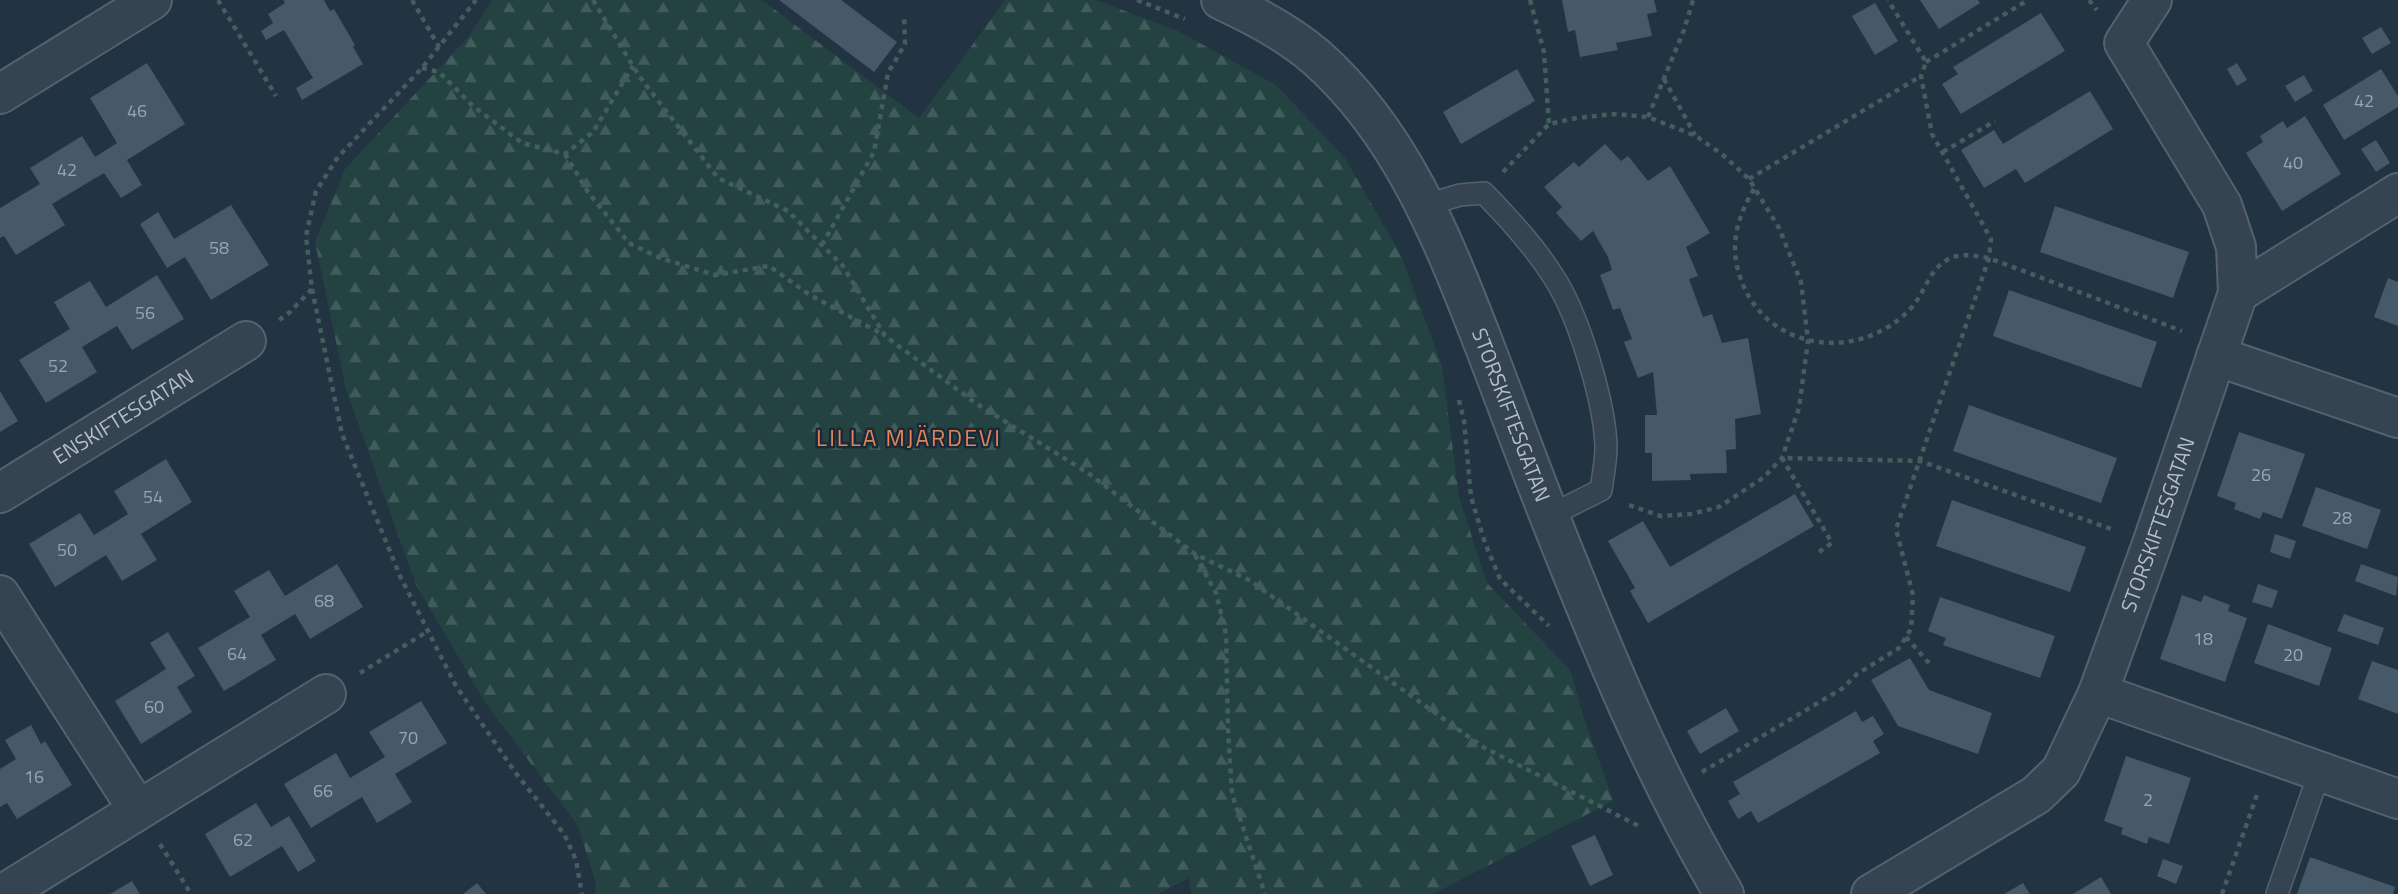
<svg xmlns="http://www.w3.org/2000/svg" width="2398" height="894" viewBox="0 0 2398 894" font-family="'Titillium Web',sans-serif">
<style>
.forest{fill:url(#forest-firs)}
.building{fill:#455968}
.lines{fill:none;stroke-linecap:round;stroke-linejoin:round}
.lane-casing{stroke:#54626f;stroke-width:24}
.street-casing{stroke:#54626f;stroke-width:42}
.path{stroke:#425e5e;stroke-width:4.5;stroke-dasharray:5 5;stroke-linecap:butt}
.lane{stroke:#364451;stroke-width:21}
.street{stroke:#364451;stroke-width:38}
.labels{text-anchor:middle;stroke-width:5;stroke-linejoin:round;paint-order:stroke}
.number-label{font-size:18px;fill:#98a6b3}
.street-label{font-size:21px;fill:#b3bfcc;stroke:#1b2936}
.neighbourhood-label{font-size:23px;letter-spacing:2px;fill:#e18459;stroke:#1b2936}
</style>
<defs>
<pattern id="forest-firs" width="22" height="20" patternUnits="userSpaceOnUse" patternTransform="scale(1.75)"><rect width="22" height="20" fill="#244242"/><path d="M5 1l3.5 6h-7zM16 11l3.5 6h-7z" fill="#415c5c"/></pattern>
</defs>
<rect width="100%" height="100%" fill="#223341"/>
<!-- forest -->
<path class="forest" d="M 492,0 L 762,0 L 919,118 L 1005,0 L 1096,0 L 1178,31 L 1276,85 L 1345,158 L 1401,255 L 1442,366 L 1459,497 L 1487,583 L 1571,671 L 1582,712 L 1613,801 L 1433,894 L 1191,894 L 1189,878 L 1158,894 L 595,894 L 596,884 L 578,826 L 486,704 L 416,585 L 346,389 L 315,242 L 345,169 L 470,35 Z"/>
<!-- building -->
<path class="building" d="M 283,0 L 324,0 L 330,11 L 334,9 L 355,45 L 353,47 L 363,64 L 302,100 L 296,88 L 313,78 L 302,60 L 284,30 L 266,40 L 261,31 L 273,23 L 268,14 L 285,3 Z
M 779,0 L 841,0 L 897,42 L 874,72 Z
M 1562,0 L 1654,0 L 1657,12 L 1647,14 L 1652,36 L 1616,43 L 1618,50 L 1580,57 L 1575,30 L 1568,32 Z
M 1920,0 L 1978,0 L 1980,3 L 1939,29 Z
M 1875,3 L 1898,41 L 1875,55 L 1852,16 Z
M 2041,13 L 2065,51 L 1961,114 L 1942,84 L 1958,74 L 1953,67 Z
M 2381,27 L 2391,43 L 2372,54 L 2362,38 Z
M 147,63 L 185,124 L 127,160 L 142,185 L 121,198 L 104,173 L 52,204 L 65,225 L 16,255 L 4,236 L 0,238 L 0,208 L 40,184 L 30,168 L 82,136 L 95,157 L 117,143 L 90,98 Z
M 2237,63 L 2247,80 L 2237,86 L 2227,69 Z
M 1517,69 L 1535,101 L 1461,144 L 1443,112 Z
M 2381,69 L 2398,96 L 2398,107 L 2344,140 L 2323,105 Z
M 2304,75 L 2313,91 L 2295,102 L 2285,86 Z
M 2090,91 L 2113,129 L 2025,183 L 2016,169 L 1984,188 L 1961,150 L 1994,130 L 2003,144 Z
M 2305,116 L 2341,174 L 2282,211 L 2246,153 L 2263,142 L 2260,136 L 2283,121 L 2287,128 Z
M 2376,140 L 2390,163 L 2376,172 L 2361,149 Z
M 1605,144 L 1621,161 L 1628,156 L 1648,181 L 1670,166 L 1710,233 L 1686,247 L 1698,276 L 1689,279 L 1703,317 L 1712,314 L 1722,343 L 1748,338 L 1761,414 L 1735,419 L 1736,449 L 1726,450 L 1727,473 L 1690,474 L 1691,480 L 1652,481 L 1652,453 L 1645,453 L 1645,415 L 1657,415 L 1653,372 L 1638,378 L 1624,342 L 1632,339 L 1620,308 L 1613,310 L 1600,275 L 1612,270 L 1608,257 L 1593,231 L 1581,241 L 1556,213 L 1562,207 L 1544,187 L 1574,162 L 1579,167 Z
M 231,205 L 269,265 L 211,300 L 185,257 L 167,268 L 140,224 L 158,212 L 174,239 Z
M 2055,206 L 2189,252 L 2173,298 L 2040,252 Z
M 157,275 L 184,319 L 132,350 L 117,326 L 82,347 L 97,372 L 46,403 L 19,360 L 70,329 L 54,302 L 90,281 L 106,307 Z
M 2388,278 L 2398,282 L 2398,326 L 2374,317 Z
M 2009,290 L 2157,342 L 2141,388 L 1993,336 Z
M 0,391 L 18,421 L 0,432 Z
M 1969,405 L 2117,458 L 2101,503 L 1953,451 Z
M 2239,432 L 2305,454 L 2282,519 L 2263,512 L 2260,519 L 2234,509 L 2236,503 L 2217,496 Z
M 166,459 L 192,502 L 141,534 L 157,560 L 122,581 L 106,555 L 55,587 L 29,544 L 80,513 L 94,535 L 112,524 L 128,514 L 114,491 Z
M 2316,487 L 2381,510 L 2367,549 L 2302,526 Z
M 1795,494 L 1814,526 L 1648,623 L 1630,591 L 1635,588 L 1608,541 L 1643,521 L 1670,567 Z
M 1952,500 L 2086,547 L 2070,592 L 1936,546 Z
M 2275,534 L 2296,541 L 2290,559 L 2270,552 Z
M 337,564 L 363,607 L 310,639 L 295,614 L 261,635 L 276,660 L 224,691 L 198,648 L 250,617 L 234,591 L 269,570 L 285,596 Z
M 2361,564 L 2398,577 L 2396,596 L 2355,581 Z
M 2258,584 L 2278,591 L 2272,608 L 2252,602 Z
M 2182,595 L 2201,602 L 2204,595 L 2230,605 L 2228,611 L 2247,618 L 2225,682 L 2160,659 Z
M 1940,597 L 2055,636 L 2040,678 L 1943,645 L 1946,638 L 1928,631 Z
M 2344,614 L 2384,628 L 2378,645 L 2337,631 Z
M 2268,624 L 2332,648 L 2319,686 L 2254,663 Z
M 168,632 L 195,676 L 177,687 L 192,712 L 141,744 L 115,701 L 166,669 L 150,643 Z
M 1910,658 L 1929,690 L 1992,713 L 1978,754 L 1898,726 L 1871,680 Z
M 2372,661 L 2398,670 L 2398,714 L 2358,699 Z
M 421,701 L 447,743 L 395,774 L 412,802 L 377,823 L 362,797 L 311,828 L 284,784 L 336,753 L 350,778 L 385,757 L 369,732 Z
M 1726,708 L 1739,731 L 1700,754 L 1687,731 Z
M 1856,711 L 1862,722 L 1873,716 L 1884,734 L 1873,741 L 1880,753 L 1758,823 L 1751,811 L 1738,819 L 1728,801 L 1740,794 L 1733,782 Z
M 31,725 L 41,744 L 45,741 L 72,785 L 17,819 L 7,803 L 0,807 L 0,769 L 16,759 L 5,740 Z
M 2126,756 L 2191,778 L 2169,844 L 2149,837 L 2147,844 L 2121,834 L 2123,828 L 2104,821 Z
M 256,803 L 271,827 L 289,816 L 316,861 L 298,872 L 282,846 L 230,877 L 205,834 Z
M 1595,835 L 1613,875 L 1590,886 L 1571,846 Z
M 2310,857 L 2395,887 L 2393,894 L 2297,894 Z
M 2163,859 L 2183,866 L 2176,884 L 2157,876 Z
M 2101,877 L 2111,894 L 2073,894 Z
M 132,881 L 140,894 L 110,894 Z
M 477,883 L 486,894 L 463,894 Z
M 2023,883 L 2030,894 L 2004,894 Z"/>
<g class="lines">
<defs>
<path id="lane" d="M 1426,205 L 1460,195 L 1484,193 C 1510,220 1535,247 1555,279 C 1579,317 1605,403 1606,447 C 1606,461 1603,476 1601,490 L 1549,516
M 2277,894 L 2320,771"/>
<g id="street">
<path id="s1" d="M 1221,0 C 1254,15 1289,34 1316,57 C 1401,132 1443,239 1483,342 C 1505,399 1526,457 1549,515 C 1600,644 1653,774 1724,894"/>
<path d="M 0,94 L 152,0"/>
<path d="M 2238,293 L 2398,193"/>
<path d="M 2216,356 L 2398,418"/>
<path id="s2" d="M 0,493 L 246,341"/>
<path d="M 0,595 L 138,810"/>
<path d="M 2098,693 L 2398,799"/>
<path d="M 3,894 L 326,694"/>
<path id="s3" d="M 1871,894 L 2036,795 L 2061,771 L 2098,693 L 2152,544 L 2238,293 L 2236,247 L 2222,205 L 2124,43 L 2152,0"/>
</g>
</defs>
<!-- lane casing -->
<use href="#lane" class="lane-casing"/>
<!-- street casing -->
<use href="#street" class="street-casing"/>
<!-- path -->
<path class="path" d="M 218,0 L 276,96
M 412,0 L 439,47
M 593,0 L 639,76 L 718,178 L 788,211 L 843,266 L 885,336 L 977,404 L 1088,473 L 1195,554 L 1249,580 L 1483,747 L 1641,827
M 1137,0 L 1185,19
M 1530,0 L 1544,52 L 1549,124
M 2089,0 L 2097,10
M 1926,62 L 2028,0
M 422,68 L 439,72 L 473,106 L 522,143 L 565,154 L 593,132 L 633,66
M 1664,79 L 1695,135
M 1648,117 L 1684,30 L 1693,0
M 1943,152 L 1995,121
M 565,154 L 588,192 L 629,243 L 660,258 L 715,275 L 769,266 L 810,295 L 884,335
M 1503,172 L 1549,124 L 1577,118 L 1614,114 L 1648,117 L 1696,136 L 1723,155 L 1749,179 L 1779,228 L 1801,282 L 1808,341 L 1799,408 L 1782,458 L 1763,478 L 1719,507 L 1691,514 L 1661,516 L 1626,504
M 1749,179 L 1921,76
M 1754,189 C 1739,214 1730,241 1738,270 C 1759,351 1859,366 1912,307 C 1925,292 1929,270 1947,260 C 1960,252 1975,256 1989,258 L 2182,331
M 822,245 L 874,152 L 888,73 L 905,44 L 904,15
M 312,289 L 342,434 L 400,576 L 456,686 L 515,772 L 564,834 L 576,860 L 582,894
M 279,320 L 290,312 L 312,289 L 306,236 L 316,191 L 338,157 L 422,68 L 476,0
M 1459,400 L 1464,421 L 1471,497 L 1485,543 L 1500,579 L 1549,626
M 1819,552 L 1832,543 L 1782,458 L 1920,461 L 2114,530
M 1195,555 L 1216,593 L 1226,634 L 1228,730 L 1232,794 L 1265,894
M 1906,637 L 1929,663
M 360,673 L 428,631
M 1702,772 L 1843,688 L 1857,674 L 1899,648 L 1911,629 L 1913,595 L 1896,529 L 1989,258 L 1991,239 L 1932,134 L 1921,76 L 1926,62 L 1888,0
M 160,844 L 191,894
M 2222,894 L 2258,792"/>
<!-- lane -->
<use href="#lane" class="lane"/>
<!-- street -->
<use href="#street" class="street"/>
</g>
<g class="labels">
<!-- number labels -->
<g class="number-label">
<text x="2364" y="107">42</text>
<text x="137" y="117">46</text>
<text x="2293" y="169">40</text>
<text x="67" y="176">42</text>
<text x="219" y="254">58</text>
<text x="145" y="319">56</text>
<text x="58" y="372">52</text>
<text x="2261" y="481">26</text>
<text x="153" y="503">54</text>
<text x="2342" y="524">28</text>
<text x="67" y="556">50</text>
<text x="324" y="607">68</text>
<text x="2203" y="645">18</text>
<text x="237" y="660">64</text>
<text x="2293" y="661">20</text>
<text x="154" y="713">60</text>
<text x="408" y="744">70</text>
<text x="34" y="783">16</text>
<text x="323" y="797">66</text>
<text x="2148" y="806">2</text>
<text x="243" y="846">62</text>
</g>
<!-- street labels -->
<g class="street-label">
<text dy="7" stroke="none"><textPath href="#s1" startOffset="523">STORSKIFTESGATAN</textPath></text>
<text dy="7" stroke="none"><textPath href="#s2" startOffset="145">ENSKIFTESGATAN</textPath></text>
<text dy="7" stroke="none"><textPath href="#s3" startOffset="492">STORSKIFTESGATAN</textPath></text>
</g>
<!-- neighbourhood labels -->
<g class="neighbourhood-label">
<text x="909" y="446">LILLA MJÄRDEVI</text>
</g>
</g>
</svg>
